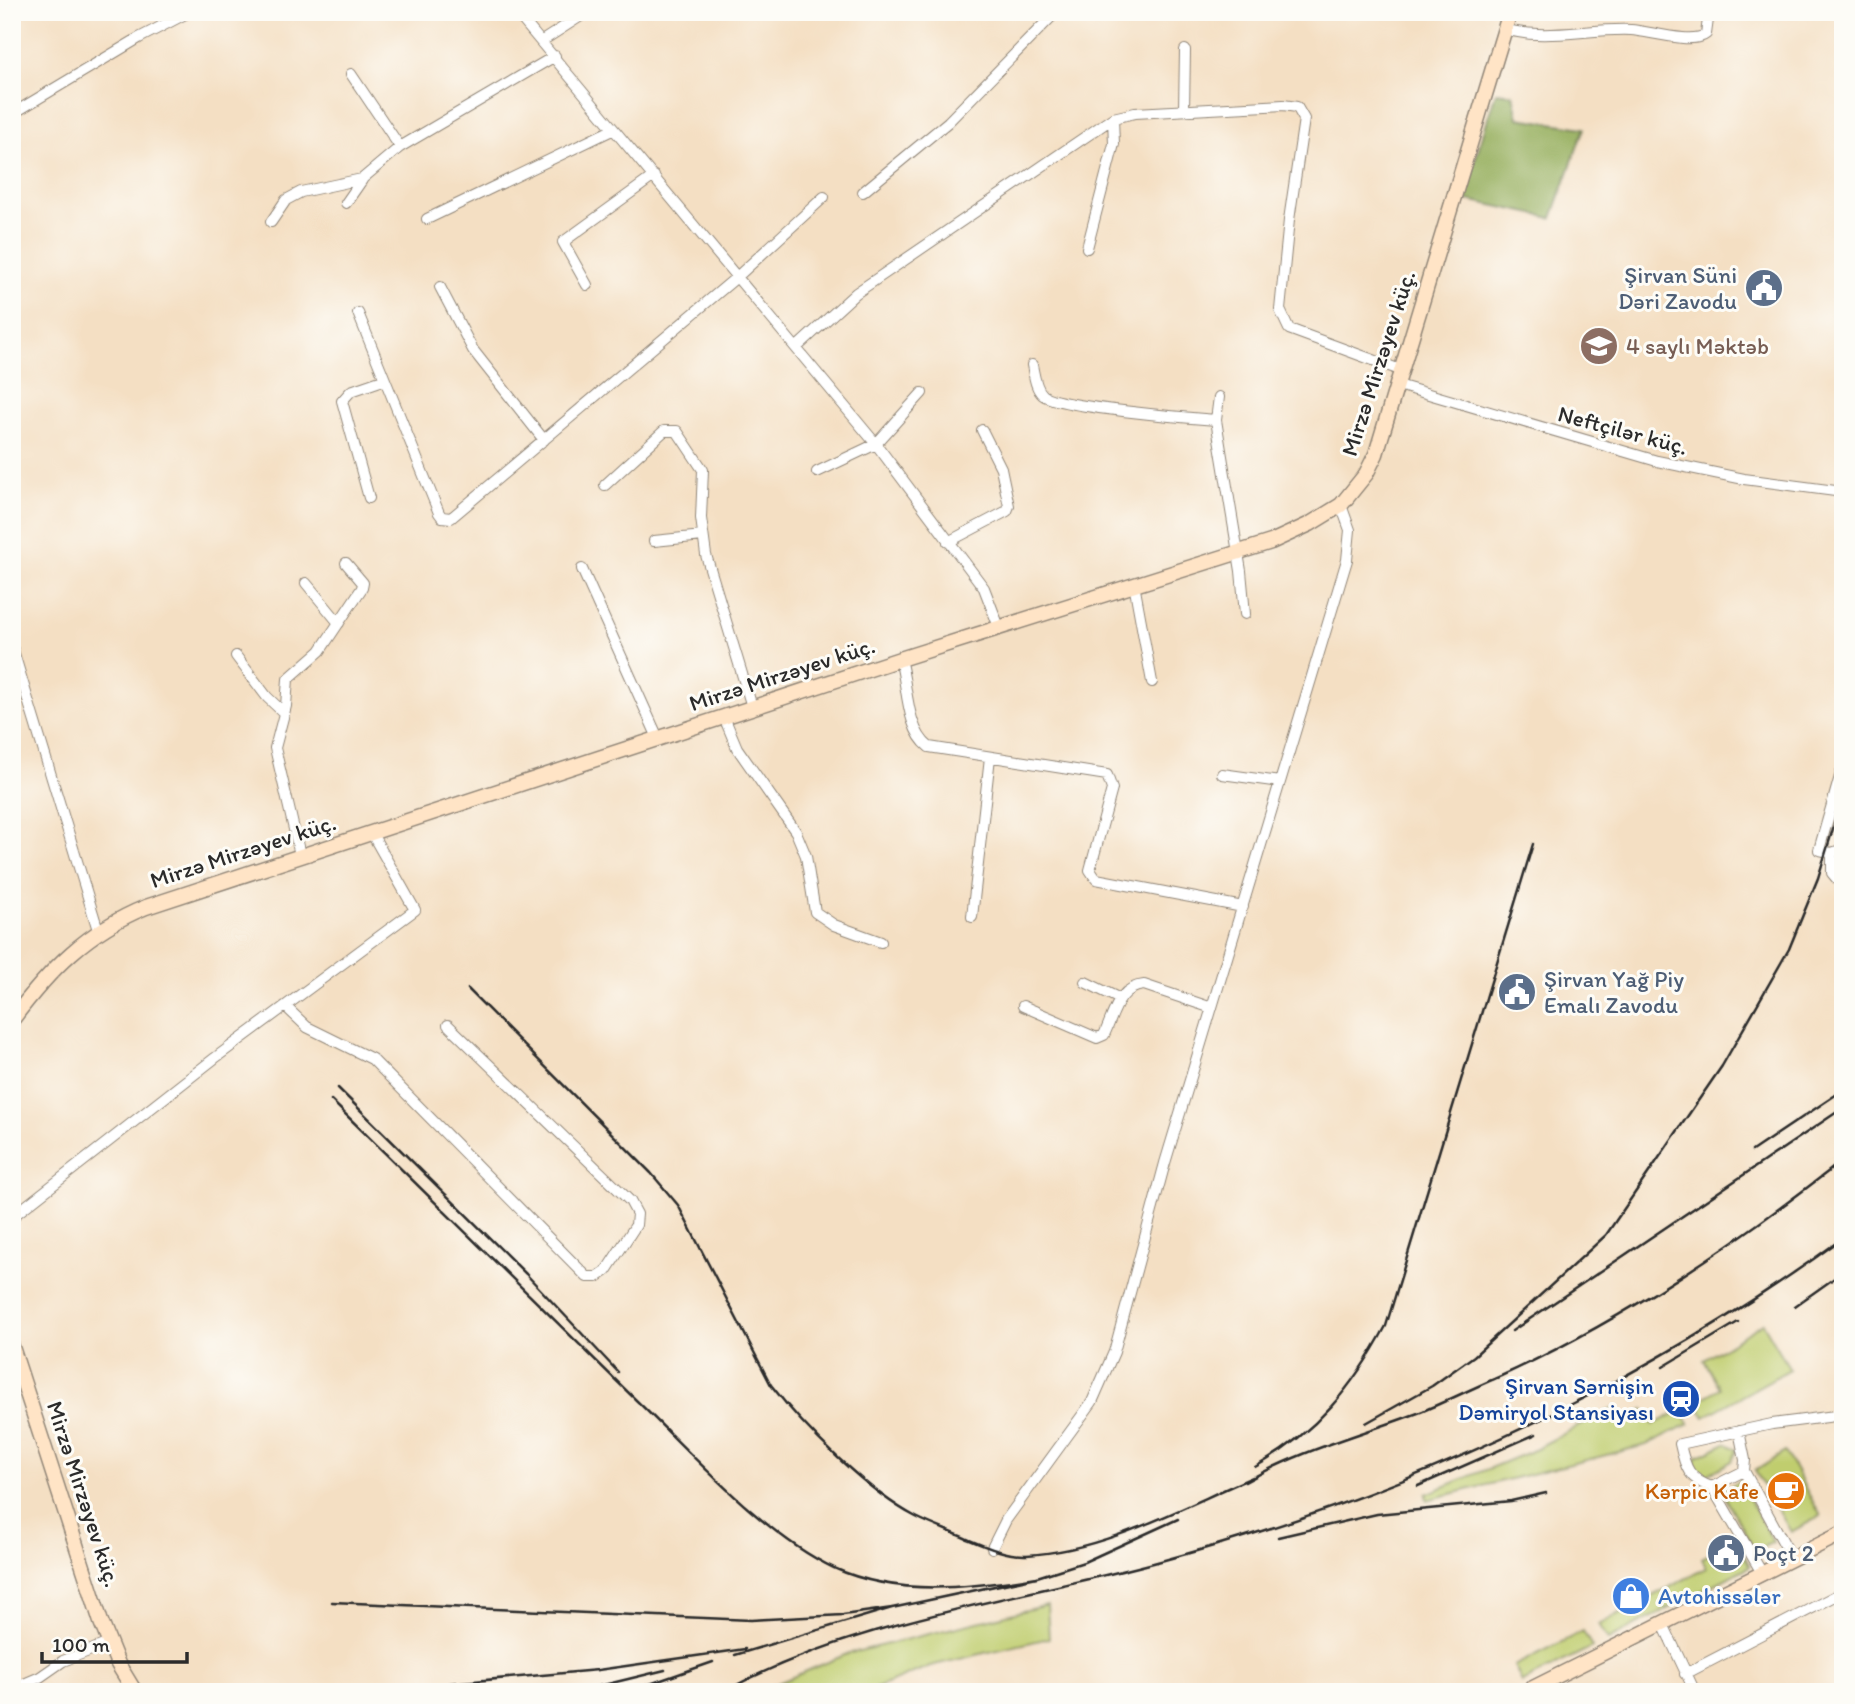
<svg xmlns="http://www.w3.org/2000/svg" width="1855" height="1704" viewBox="0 0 1855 1704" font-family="Itim,sans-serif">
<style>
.green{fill:#c0cd6e;stroke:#767c4c;stroke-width:2}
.forest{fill:#98b061;stroke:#626e46;stroke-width:2}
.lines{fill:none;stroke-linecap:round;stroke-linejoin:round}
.minor-casing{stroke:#908577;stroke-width:12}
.secondary-casing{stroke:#908577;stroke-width:17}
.minor{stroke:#fff;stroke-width:10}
.secondary{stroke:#ffe4c6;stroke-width:14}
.rail{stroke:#2b2b2b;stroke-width:2.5}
.labels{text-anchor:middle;stroke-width:6;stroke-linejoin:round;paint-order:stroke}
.service-label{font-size:23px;fill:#4e5e75;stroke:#fdfcf7;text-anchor:start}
.education-label{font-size:23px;fill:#785e54;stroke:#fdfcf7;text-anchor:start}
.street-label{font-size:23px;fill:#2b2b2b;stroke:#fdfcf7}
.transit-label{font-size:23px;fill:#164399;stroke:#fdfcf7;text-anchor:end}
.food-label{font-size:23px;fill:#c56008;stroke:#fdfcf7;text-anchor:end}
.shop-label{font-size:23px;fill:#366cbe;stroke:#fdfcf7;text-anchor:start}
</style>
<rect width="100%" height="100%" fill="#fdfcf7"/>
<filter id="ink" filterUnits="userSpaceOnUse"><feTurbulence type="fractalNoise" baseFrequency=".0143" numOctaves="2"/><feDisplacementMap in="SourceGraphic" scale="14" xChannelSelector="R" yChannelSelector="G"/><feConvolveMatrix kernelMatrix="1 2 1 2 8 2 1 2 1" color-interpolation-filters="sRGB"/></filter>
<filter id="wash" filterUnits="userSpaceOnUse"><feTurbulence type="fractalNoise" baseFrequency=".00686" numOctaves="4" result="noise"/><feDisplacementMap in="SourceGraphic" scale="28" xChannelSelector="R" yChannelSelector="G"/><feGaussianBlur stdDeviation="1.57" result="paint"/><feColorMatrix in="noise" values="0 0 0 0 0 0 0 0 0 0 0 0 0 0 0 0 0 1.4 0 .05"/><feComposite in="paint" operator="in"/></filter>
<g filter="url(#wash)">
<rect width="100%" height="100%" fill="#f4dfc3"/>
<!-- green -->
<path class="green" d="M 1763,1323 L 1790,1369 L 1704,1417 L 1696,1402 L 1720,1388 L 1704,1360 Z
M 1613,1408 L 1622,1421 L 1644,1409 L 1653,1425 L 1681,1410 L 1689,1424 L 1646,1445 L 1427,1500 L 1426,1494 L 1529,1452 Z
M 1726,1443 L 1737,1450 L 1732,1461 L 1707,1475 L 1696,1472 L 1693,1467 L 1697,1457 Z
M 1785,1452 L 1821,1516 L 1791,1532 L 1755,1471 Z
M 1739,1481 L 1773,1542 L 1755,1551 L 1722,1491 Z
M 1736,1540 L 1750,1566 L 1608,1640 L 1599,1624 L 1706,1568 L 1702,1558 Z
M 1047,1605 L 1049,1638 L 930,1666 L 867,1692 L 757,1692 L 847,1654 Z
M 1583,1631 L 1592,1647 L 1522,1682 L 1514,1666 Z"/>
<!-- forest -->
<path class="forest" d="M 1496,92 L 1513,94 L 1518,118 L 1584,128 L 1552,218 L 1463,199 Z"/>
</g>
<g filter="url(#ink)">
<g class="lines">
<defs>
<path id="minor" d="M 516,12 L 876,444 L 984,588 L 999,627
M 1504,29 C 1545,41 1589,28 1631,30 C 1648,31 1693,45 1706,34 L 1709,12
M 542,41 L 587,12
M 351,74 L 400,147
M 1184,110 L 1185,50
M 12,114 L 139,38 L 189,12
M 863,192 L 948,122 L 1056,12
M 346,203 L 362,180
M 427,219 L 612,130
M 271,222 L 286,200 L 301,192 L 362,179 L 400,147 L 555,56
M 1087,248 L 1114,144 L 1113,118
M 587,285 L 563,242 L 654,176
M 440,287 L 473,350 L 544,440
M 358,313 L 439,513 L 442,517 L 451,518 L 738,276 L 824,197
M 796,348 L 856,293 L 1113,118 L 1135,113 L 1283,105 L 1297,107 L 1304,119 L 1289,220 L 1280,310 L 1289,329 L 1403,371
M 1032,365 C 1034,374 1035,388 1043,395 C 1057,407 1190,418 1216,420 L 1241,571 L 1245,614
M 1398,385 L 1657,461 L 1744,479 L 1843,492
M 1216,420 L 1219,397
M 817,472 L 876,444 L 922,393
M 605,485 L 664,431 L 677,431 L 703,470 L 701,518 L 706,555 L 752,707
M 369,498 L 342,401 L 351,391 L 383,380
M 654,541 L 703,536
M 948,542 L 1007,511 L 1009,506 L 1001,468 L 982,430
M 582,569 L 658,738
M 306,583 L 339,623
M 1134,584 L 1152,682
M 12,647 L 98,930
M 236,656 L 267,697 L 284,713
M 900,659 C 908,687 906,729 929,747 L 1107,775 L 1112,789 L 1090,870 L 1096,879 L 1243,907
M 724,717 L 737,748 L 796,832 L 806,856 L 815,912 L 834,925 L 881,942
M 1843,766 L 1819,850 L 1832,853 L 1843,849
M 1222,774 L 1280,782
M 1832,853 L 1832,873 L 1843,886
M 300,855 L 275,748 L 286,706 L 288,679 L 320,651 L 362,588 L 363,583 L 346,563
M 972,917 L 990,757
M 1085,982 L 1120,999
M 285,1006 L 307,1027 L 372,1059 L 587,1277 L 597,1277 L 606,1271 L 636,1225 L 637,1214 L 630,1201 L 448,1025
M 1023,1006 L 1097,1038 L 1104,1035 C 1114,1014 1118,987 1144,985 L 1212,1008
M 12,1217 L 215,1058 L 415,910 L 371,832
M 1739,1431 L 1745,1460 L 1744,1471 L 1792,1558
M 1712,1487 L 1744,1471
M 992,1548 L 1006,1520 L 1092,1402 L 1114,1352 L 1165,1163 L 1347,560 L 1350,530 L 1341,505
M 1762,1573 L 1712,1487 C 1689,1480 1685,1467 1680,1444 L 1772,1424 L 1843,1415
M 1663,1624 L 1695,1692
M 1685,1674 L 1843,1592
M 12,1689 L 40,1677 L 63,1661 L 109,1643"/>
<path id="secondary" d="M 12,1020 C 50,969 87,931 146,907 L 900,659 L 1271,542 L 1310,524 L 1341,505 L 1366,474 L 1376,454 L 1510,12
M 12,1347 L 101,1622 L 118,1664 L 135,1692
M 1525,1692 L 1843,1533"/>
</defs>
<!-- minor casing -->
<use href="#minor" class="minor-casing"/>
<!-- secondary casing -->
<use href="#secondary" class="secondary-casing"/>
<!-- minor -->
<use href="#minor" class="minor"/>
<!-- secondary -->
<use href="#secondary" class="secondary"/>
<!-- rail -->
<path class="rail" d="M 468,989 L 651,1173 L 678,1205 L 771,1385 C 804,1428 868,1492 916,1517 C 932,1525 949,1531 965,1538 C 984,1546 1006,1556 1027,1555 C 1105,1551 1182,1507 1253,1477
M 338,1088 L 526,1274 L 618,1372
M 331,1100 C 433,1201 535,1301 637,1401 C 692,1454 765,1536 834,1568 C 898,1597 970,1588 1037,1577 L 892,1608
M 1752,1151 L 1843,1090
M 1795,1306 L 1843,1272
M 1512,1331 L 1843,1108
M 1663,1367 L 1738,1322
M 1366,1423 L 1432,1386 L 1474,1356 L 1606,1235 L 1722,1066 L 1789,949 L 1818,878 L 1843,796
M 1255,1467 C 1316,1433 1353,1387 1386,1326 L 1533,844
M 1245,1482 C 1300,1450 1364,1434 1423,1411 C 1449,1400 1475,1387 1501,1376 C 1624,1320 1737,1243 1843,1160
M 1418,1486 L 1536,1434
M 1278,1537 L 1377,1514 L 1511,1501 L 1546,1493
M 1037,1577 L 1084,1562 L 1178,1519
M 332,1602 L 751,1620 L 843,1615 L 892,1608 L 735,1655
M 351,1692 L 598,1670 L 745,1649
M 575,1692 L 665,1670
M 627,1692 L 713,1662
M 723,1692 C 860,1618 1014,1601 1161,1561 C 1407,1494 1637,1388 1843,1238"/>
</g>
</g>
<!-- icons -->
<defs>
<symbol id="civic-disc" viewBox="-11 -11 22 22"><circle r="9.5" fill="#5c6f8a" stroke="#fdfcf7"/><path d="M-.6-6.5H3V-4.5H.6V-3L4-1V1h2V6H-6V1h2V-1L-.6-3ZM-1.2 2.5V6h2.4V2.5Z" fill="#fff"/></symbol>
<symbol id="school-disc" viewBox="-11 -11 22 22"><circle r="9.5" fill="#8d6e63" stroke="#fdfcf7"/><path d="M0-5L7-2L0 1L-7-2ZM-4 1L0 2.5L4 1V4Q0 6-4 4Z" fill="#fff"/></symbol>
<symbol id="station-disc" viewBox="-11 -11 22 22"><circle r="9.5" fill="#1a4fb4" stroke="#fdfcf7"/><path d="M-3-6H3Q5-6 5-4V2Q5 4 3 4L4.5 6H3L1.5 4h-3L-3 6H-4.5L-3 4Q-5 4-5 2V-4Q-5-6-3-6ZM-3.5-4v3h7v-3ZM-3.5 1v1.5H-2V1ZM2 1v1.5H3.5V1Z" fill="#fff"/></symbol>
<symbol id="cafe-disc" viewBox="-11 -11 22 22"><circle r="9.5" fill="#e8710a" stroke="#fdfcf7"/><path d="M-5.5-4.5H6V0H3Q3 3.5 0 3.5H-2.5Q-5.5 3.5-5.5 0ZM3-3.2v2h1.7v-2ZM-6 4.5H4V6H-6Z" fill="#fff"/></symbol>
<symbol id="shop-disc" viewBox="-11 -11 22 22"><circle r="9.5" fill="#3f7fe0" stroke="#fdfcf7"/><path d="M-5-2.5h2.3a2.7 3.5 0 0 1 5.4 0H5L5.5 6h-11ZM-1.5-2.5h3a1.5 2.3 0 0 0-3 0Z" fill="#fff"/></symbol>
</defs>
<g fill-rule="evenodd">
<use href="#civic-disc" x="1742" y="266" width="44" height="44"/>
<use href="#school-disc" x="1577" y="324" width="44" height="44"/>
<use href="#civic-disc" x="1495" y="970" width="44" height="44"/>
<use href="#station-disc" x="1659" y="1377" width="44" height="44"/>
<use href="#cafe-disc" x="1764" y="1469" width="44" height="44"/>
<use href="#civic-disc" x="1704" y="1531" width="44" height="44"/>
<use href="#shop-disc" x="1609" y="1574" width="44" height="44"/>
</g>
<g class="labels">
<!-- service labels -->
<g class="service-label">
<text x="1737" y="283" text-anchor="end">Şirvan Süni<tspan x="1737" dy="26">Dəri Zavodu</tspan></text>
<text x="1544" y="987">Şirvan Yağ Piy<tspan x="1544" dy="26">Emalı Zavodu</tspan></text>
<text x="1753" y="1561">Poçt 2</text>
</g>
<!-- education labels -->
<g class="education-label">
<text x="1626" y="354">4 saylı Məktəb</text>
</g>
<!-- street labels -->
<g class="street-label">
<text transform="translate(1378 363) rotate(-72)" y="8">Mirzə Mirzəyev küç.</text>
<text transform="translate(1623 430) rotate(15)" y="8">Neftçilər küç.</text>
<text transform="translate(782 674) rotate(-18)" y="8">Mirzə Mirzəyev küç.</text>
<text transform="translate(243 851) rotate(-18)" y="8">Mirzə Mirzəyev küç.</text>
<text transform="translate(84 1494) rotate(72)" y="8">Mirzə Mirzəyev küç.</text>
</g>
<!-- transit labels -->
<g class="transit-label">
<text x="1654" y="1394">Şirvan Sərnişin<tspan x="1654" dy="26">Dəmiryol Stansiyası</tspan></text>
</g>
<!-- food labels -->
<g class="food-label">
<text x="1759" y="1499">Kərpic Kafe</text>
</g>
<!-- shop labels -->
<g class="shop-label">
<text x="1658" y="1604">Avtohissələr</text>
</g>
</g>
<!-- margin -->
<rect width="1855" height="1704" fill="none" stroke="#fdfcf7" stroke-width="42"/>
<!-- scale -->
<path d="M42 1652v10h145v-10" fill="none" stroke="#2b2b2b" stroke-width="3.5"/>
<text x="52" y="1652" font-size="21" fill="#2b2b2b" stroke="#fdfcf7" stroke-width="5" paint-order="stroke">100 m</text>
</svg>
